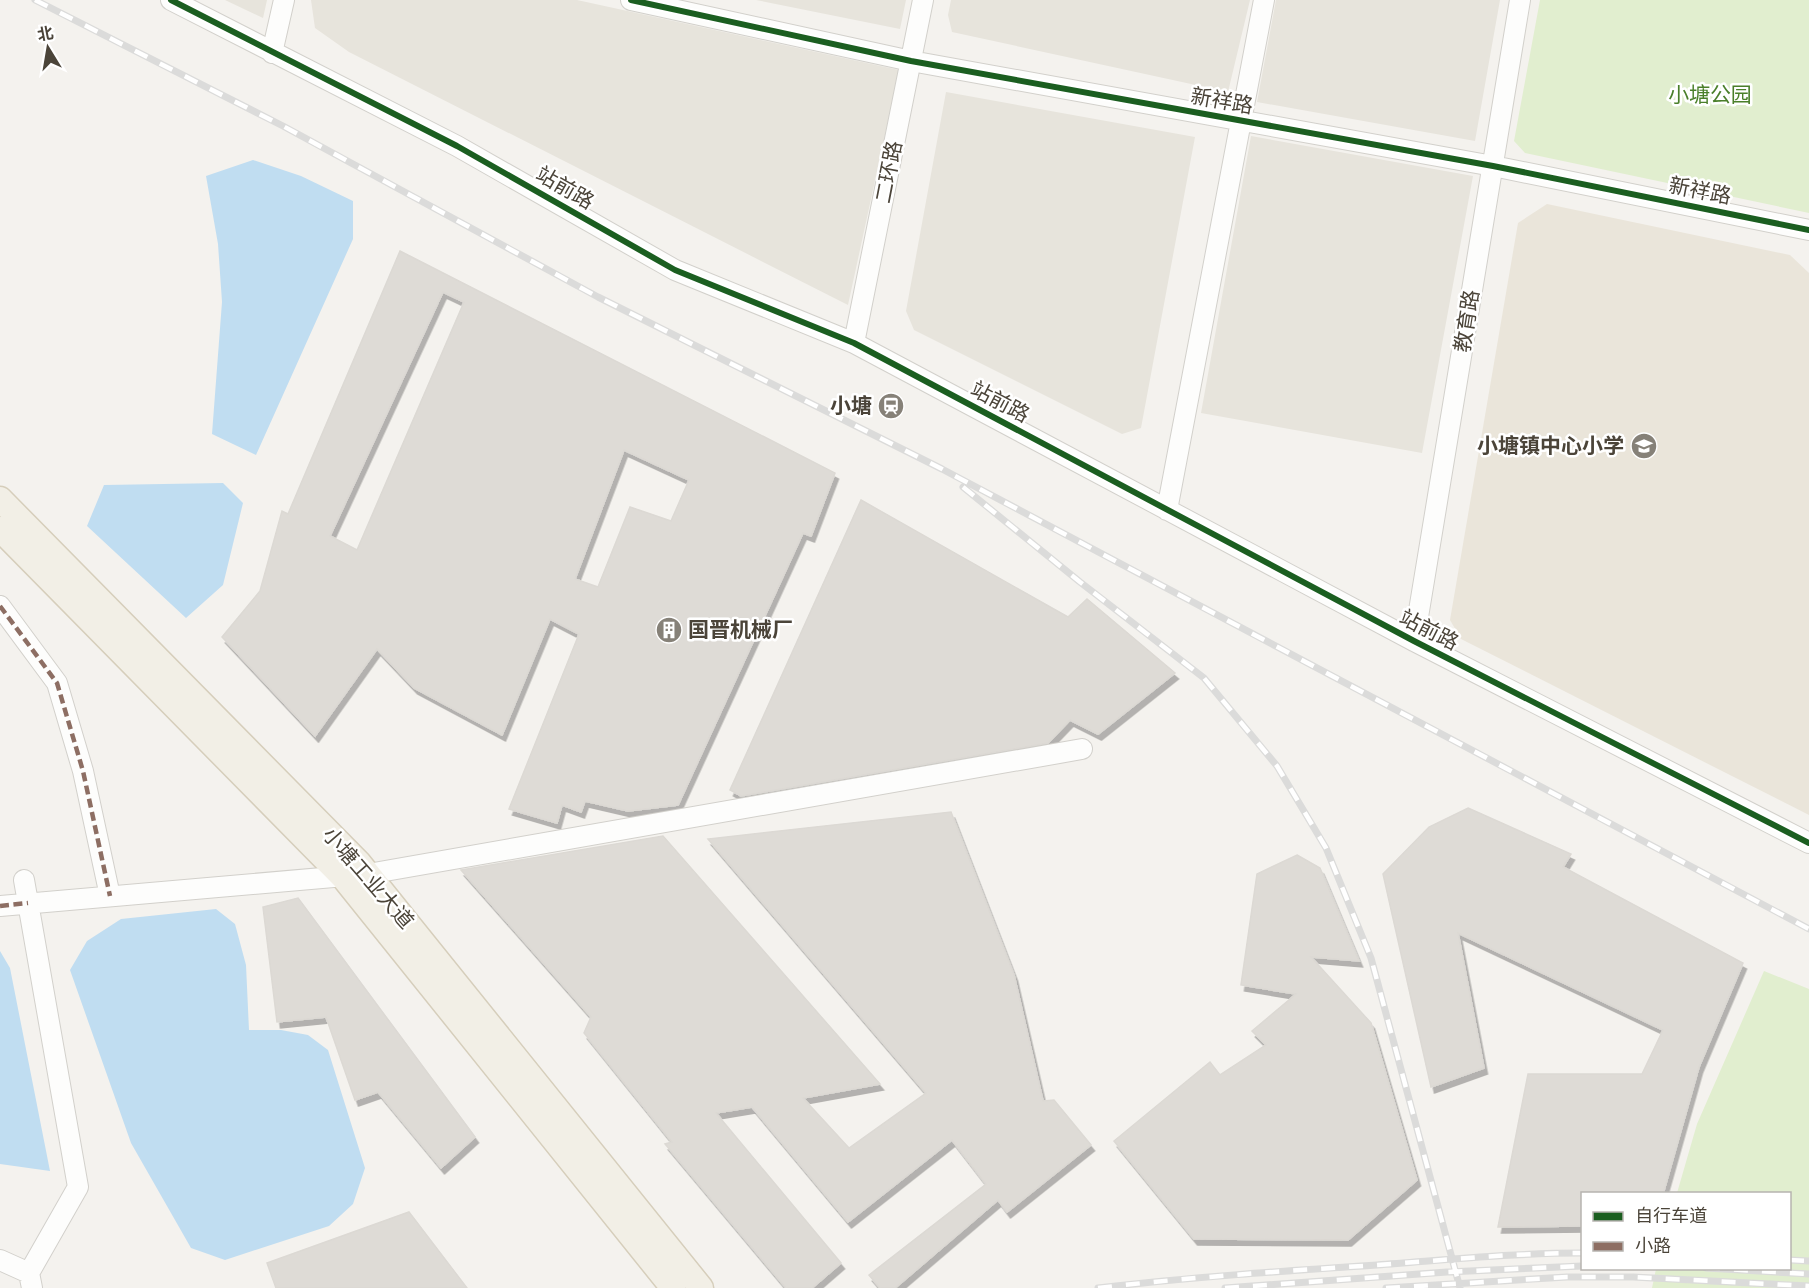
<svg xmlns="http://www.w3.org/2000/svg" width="1809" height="1288" viewBox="0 0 1809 1288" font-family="'Archivo Narrow','Noto Sans SC',sans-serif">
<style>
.residential{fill:#e7e4dc}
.education{fill:#eae5da}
.green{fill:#e1eecf}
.water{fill:#c0ddf1}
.building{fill:#dedbd6;stroke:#dcd9d4;stroke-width:1.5;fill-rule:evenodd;filter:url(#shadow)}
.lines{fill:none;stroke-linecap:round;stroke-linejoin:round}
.minor-casing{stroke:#d2d0cb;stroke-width:22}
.major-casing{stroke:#d6cebb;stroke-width:27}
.minor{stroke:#fdfdfc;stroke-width:20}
.major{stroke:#f2efe6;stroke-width:24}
.rail-casing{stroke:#dbdbda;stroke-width:7}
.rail{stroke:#fff;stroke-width:4.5;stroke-dasharray:14;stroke-linecap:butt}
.quiet{stroke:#8d6e63;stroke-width:4.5;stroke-dasharray:9 4.5;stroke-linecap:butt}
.cycleway-casing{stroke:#fff;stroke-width:10}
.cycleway{stroke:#1b5e20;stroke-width:6}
.labels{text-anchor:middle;stroke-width:5;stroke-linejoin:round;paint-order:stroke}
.park-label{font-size:21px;fill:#4a7f2a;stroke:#fff}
.street-label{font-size:21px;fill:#4b4439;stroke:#fff}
.poi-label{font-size:21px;font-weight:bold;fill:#4b4439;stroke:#fff;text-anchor:end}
</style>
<defs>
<filter id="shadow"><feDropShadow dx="3.5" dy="6" stdDeviation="0" flood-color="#0004"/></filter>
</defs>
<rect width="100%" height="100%" fill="#f4f2ee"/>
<!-- residential -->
<path class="residential" d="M 225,0 L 267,0 L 263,18 Z
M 311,0 L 577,0 L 899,70 L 848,305 L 349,52 L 315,28 Z
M 756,0 L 906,0 L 900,29 Z
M 951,0 L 1250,0 L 1228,92 L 952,32 L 948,15 Z
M 1276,0 L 1500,0 L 1475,141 L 1257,102 Z
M 946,92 L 1195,137 L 1141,428 L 1122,434 L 914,330 L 906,311 Z
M 1251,136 L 1473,176 L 1422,453 L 1201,413 Z"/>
<!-- education -->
<path class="education" d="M 1547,204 L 1790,255 L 1809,273 L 1809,815 L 1461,639 L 1450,620 L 1518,223 Z"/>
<!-- green -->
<path class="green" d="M 1540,0 L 1809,0 L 1809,213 L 1525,153 L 1514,141 Z
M 1764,971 L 1809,989 L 1809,1288 L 1652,1288 L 1656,1269 L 1790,1268 L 1790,1194 L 1677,1193 L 1697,1124 Z"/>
<!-- water -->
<path class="water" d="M 253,160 L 301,176 L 353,201 L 353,239 L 256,455 L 212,434 L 222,302 L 218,244 L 206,176 Z
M 223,483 L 243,503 L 223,585 L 186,618 L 87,526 L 104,485 Z
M 216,909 L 235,924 L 246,965 L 249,1030 L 281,1030 L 308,1035 L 328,1050 L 365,1168 L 353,1204 L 329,1226 L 225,1260 L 191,1248 L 131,1143 L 70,970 L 87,941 L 121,919 Z
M 0,951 L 10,968 L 50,1171 L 0,1164 Z"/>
<!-- building -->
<path class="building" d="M 400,251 L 835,473 L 811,536 L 803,533 L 678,805 L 628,811 L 585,801 L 581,812 L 562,805 L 557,823 L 509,809 L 579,634 L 550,619 L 502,735 L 414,688 L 377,649 L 315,736 L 222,637 L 260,591 L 282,511 L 288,514 ZM 443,292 L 464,302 L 357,550 L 330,536 ZM 624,450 L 689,480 L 671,521 L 630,507 L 598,587 L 575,579 Z
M 861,500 L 1068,617 L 1087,599 L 1175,673 L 1098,734 L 1070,720 L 1048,743 L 741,796 L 730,790 Z
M 1468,808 L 1571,854 L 1563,867 L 1743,963 L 1699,1067 L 1663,1194 L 1582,1194 L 1582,1226 L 1498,1227 L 1528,1074 L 1642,1074 L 1663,1030 L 1458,933 L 1484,1068 L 1431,1087 L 1383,874 L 1429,827 Z
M 951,812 L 1014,975 L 1043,1101 L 1054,1100 L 1091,1145 L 1007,1212 L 998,1200 L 895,1288 L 880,1288 L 869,1275 L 986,1184 L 952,1140 L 848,1222 L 752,1107 L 716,1113 L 841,1263 L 812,1288 L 786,1288 L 665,1144 L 672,1142 L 584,1033 L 591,1017 L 461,870 L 663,836 L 880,1084 L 803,1098 L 849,1148 L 926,1093 L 708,839 Z
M 1297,855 L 1320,868 L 1359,961 L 1311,957 L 1371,1023 L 1417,1180 L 1348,1240 L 1194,1239 L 1114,1141 L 1210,1062 L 1220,1075 L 1266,1045 L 1252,1031 L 1296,994 L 1241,985 L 1257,874 Z
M 298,898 L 475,1137 L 441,1168 L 378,1092 L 355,1100 L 326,1017 L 277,1022 L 263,907 Z
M 409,1212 L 467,1288 L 276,1288 L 267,1263 Z"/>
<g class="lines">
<defs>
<path id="minor" d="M 171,0 L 457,146 L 675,270 L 854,343 L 1414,641 L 1809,843
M 631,0 L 911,61 L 1493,166 L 1809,230
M 272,53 L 284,0
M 854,343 L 923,0
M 1167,510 L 1264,0
M 0,606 L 57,683 L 83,771 L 110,896
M 1414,641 L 1520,0
M 24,880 L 78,1187 L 29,1273 L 32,1288
M 0,906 L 368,874 L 1082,749
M 0,1260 L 29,1273"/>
<path id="major" d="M 0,499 L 359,863 L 701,1288
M 0,529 L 343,877 L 673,1288"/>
</defs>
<!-- minor casing -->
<use href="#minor" class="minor-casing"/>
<!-- major casing -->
<use href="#major" class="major-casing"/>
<!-- minor -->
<use href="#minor" class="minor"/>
<!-- major -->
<use href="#major" class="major"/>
<defs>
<path id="rail" d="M 35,0 L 283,126 L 598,297 L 942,469 L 1809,929
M 963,487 L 1080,582 L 1204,678 L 1277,766 L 1326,848 L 1371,958 L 1460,1288
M 1790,1260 L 1809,1261
M 1706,1268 L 1809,1274
M 1098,1288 C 1191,1277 1284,1271 1377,1265 C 1446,1260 1513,1253 1582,1253
M 1225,1288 L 1447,1272 L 1582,1266
M 1386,1288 L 1567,1277 L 1633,1277 L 1809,1286"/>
</defs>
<!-- rail casing -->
<use href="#rail" class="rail-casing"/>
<!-- rail -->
<use href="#rail" class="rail"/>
<!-- quiet -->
<path class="quiet" d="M 0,606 L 57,683 L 83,771 L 110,896
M 0,906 L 28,903"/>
<defs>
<path id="cycleway" d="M 171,0 L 457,146 L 675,270 L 854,343 L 1414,641 L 1809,843
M 631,0 L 911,61 L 1493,166 L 1809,230"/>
</defs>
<!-- cycleway casing -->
<use href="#cycleway" class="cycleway-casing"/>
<!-- cycleway -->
<use href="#cycleway" class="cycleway"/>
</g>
<!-- icons -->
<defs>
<symbol id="station-disc" viewBox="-11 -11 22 22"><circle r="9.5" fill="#868178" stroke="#fff"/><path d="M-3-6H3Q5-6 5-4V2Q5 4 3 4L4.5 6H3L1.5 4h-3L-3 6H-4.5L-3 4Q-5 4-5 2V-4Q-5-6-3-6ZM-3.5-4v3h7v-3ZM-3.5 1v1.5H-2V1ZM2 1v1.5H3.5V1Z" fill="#fff"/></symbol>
<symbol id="school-disc" viewBox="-11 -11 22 22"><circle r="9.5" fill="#868178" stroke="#fff"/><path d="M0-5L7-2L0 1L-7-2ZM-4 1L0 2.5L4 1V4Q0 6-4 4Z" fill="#fff"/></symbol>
<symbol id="building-disc" viewBox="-11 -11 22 22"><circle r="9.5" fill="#868178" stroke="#fff"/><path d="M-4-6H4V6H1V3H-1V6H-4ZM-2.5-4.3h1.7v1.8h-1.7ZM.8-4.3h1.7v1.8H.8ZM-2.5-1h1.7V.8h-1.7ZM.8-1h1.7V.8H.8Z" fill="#fff"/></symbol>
</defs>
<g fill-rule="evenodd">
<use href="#station-disc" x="876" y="391" width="30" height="30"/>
<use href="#school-disc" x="1629" y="431" width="30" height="30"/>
<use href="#building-disc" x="654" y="615" width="30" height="30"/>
</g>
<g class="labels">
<!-- park labels -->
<g class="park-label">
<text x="1710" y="102">小塘公园</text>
</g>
<!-- street labels -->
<g class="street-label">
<text transform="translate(1222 101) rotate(10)" y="7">新祥路</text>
<text transform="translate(889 172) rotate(-79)" y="7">二环路</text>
<text transform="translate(565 188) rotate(30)" y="7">站前路</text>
<text transform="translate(1700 191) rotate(11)" y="7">新祥路</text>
<text transform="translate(1467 321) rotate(-81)" y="7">教育路</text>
<text transform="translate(1000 402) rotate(28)" y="7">站前路</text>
<text transform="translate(1429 630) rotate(27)" y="7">站前路</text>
<text transform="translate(368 878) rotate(49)" y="7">小塘工业大道</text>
</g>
<!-- poi labels -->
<g class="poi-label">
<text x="872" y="413">小塘</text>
<text x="1624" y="453">小塘镇中心小学</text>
<text x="688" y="637" text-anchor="start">国晋机械厂</text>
</g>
</g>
<!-- legend -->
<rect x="1581" y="1192" width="210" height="78" fill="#ffffff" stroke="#b7b4b0" stroke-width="1.5"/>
<rect x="1593" y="1212" width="30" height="9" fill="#1b5e20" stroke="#b7b4b0" stroke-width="1.5"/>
<text x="1635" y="1222" font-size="18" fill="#4b4439">自行车道</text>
<rect x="1593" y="1242" width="30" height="9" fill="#8d6e63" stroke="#b7b4b0" stroke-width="1.5"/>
<text x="1635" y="1252" font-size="18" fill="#4b4439">小路</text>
<!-- north arrow -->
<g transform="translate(48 48) rotate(349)" stroke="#ffffff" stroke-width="4.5" paint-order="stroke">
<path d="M0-4.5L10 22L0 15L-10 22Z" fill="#4b4439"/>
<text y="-9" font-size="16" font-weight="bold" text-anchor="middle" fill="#4b4439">北</text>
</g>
</svg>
